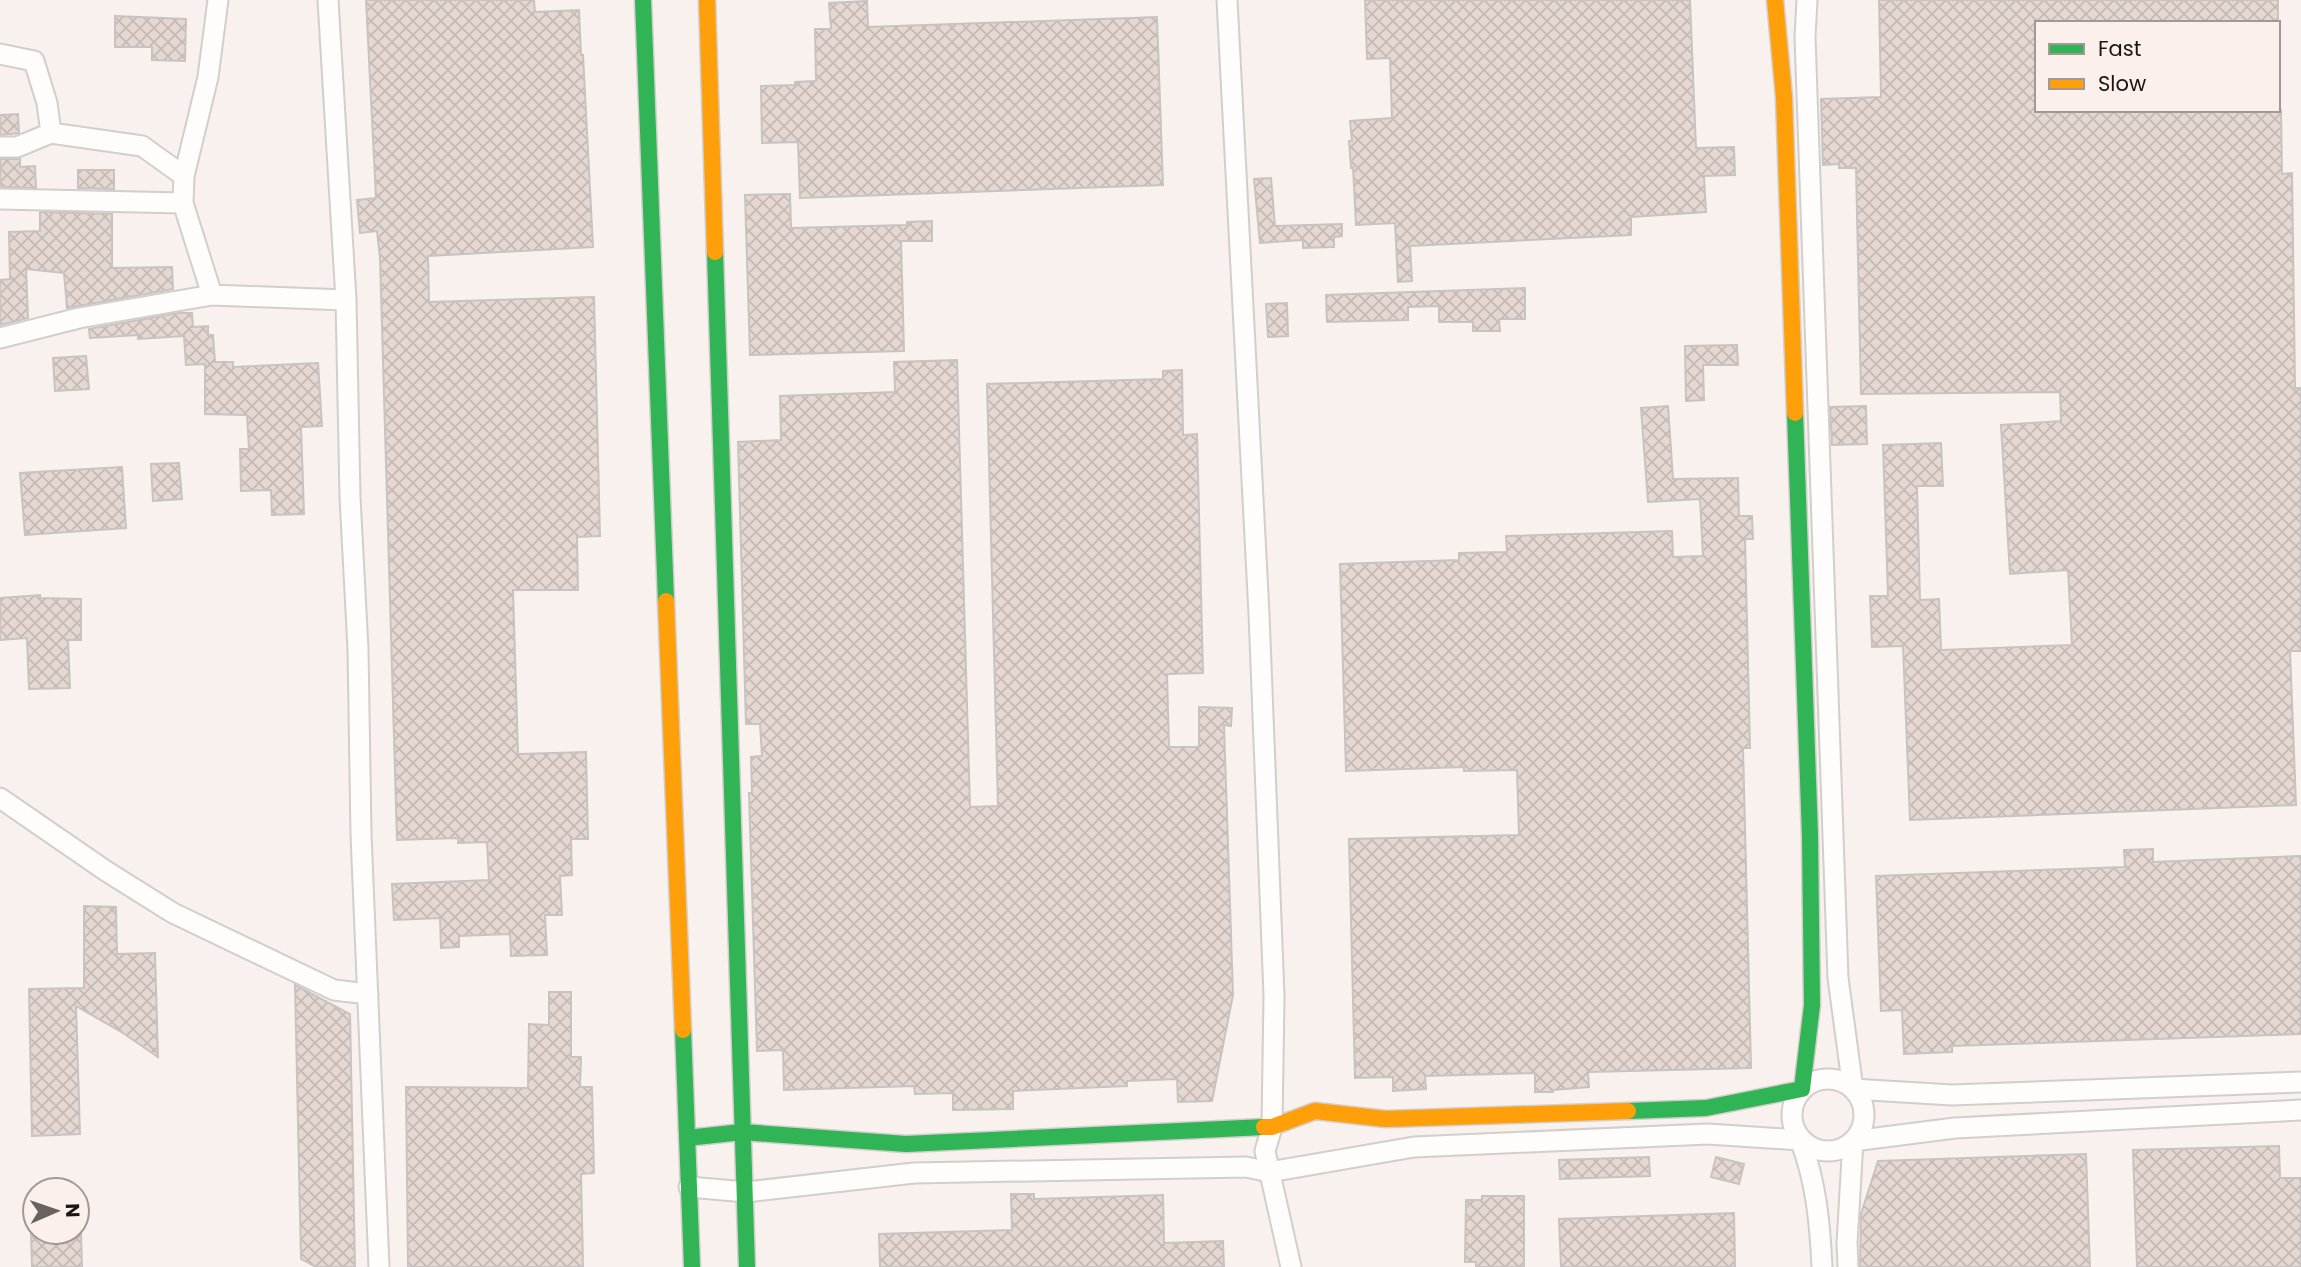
<svg xmlns="http://www.w3.org/2000/svg" width="2301" height="1267" viewBox="0 0 2301 1267" font-family="Poppins,sans-serif">
<style>
.building{fill:url(#building-cross-hatch);stroke:#c8c3c0;stroke-width:2}
.lines{fill:none;stroke-linecap:round;stroke-linejoin:round}
.street-casing{stroke:#d2cecb;stroke-width:23}
.fast-casing{stroke:#d2cecb;stroke-width:19}
.slow-casing{stroke:#d2cecb;stroke-width:19}
.street{stroke:#fefdfc;stroke-width:19}
.fast{stroke:#30b455;stroke-width:16}
.slow{stroke:#ff9f0a;stroke-width:16}
</style>
<defs>
<pattern id="building-cross-hatch" width="8" height="8" patternUnits="userSpaceOnUse" patternTransform="scale(1.75)"><rect width="8" height="8" fill="#e5d8d2"/><path d="M0 0l8 8M0 8l8-8" fill="none" stroke="#c4b9b3"/></pattern>
</defs>
<rect width="100%" height="100%" fill="#f8f1ee"/>
<!-- building -->
<path class="building" d="M 366,0 L 534,0 L 535,12 L 579,10 L 581,55 L 583,55 L 593,247 L 428,256 L 429,302 L 594,297 L 600,536 L 577,537 L 578,590 L 513,590 L 518,754 L 586,752 L 588,839 L 571,839 L 572,875 L 560,876 L 562,915 L 545,915 L 547,955 L 511,956 L 510,934 L 459,936 L 459,947 L 441,948 L 440,918 L 394,920 L 392,884 L 489,880 L 487,842 L 458,843 L 458,838 L 397,840 L 380,258 L 377,231 L 360,233 L 357,200 L 376,198 Z
M 1365,0 L 1690,0 L 1696,148 L 1734,147 L 1735,175 L 1704,176 L 1706,212 L 1631,217 L 1631,235 L 1410,246 L 1412,281 L 1398,282 L 1395,223 L 1356,225 L 1353,167 L 1351,168 L 1349,141 L 1352,141 L 1350,121 L 1392,118 L 1390,58 L 1367,59 Z
M 1879,0 L 2278,0 L 2278,23 L 2037,23 L 2037,110 L 2281,110 L 2282,174 L 2292,173 L 2295,388 L 2301,388 L 2301,651 L 2290,651 L 2296,805 L 1910,820 L 1903,646 L 1872,647 L 1870,596 L 1888,596 L 1883,445 L 1941,443 L 1943,486 L 1917,486 L 1920,600 L 1939,599 L 1941,650 L 2072,645 L 2068,570 L 2010,574 L 2001,425 L 2061,421 L 2060,392 L 1861,394 L 1856,168 L 1839,168 L 1839,164 L 1823,165 L 1821,99 L 1881,97 Z
M 867,1 L 868,27 L 1157,17 L 1163,185 L 800,198 L 798,142 L 762,143 L 761,86 L 795,85 L 795,82 L 816,81 L 815,29 L 831,29 L 829,3 Z
M 115,16 L 186,19 L 185,61 L 152,60 L 152,47 L 115,47 Z
M 18,114 L 19,133 L 0,135 L 0,115 Z
M 0,159 L 20,159 L 20,167 L 35,166 L 36,188 L 0,187 Z
M 78,170 L 114,170 L 114,189 L 78,188 Z
M 1271,178 L 1275,226 L 1342,224 L 1342,236 L 1334,237 L 1334,247 L 1303,248 L 1303,240 L 1260,243 L 1254,179 Z
M 790,194 L 791,228 L 907,225 L 907,222 L 932,221 L 932,241 L 901,241 L 904,351 L 750,355 L 745,195 Z
M 40,212 L 112,214 L 112,268 L 172,267 L 173,289 L 67,308 L 64,273 L 26,269 L 28,318 L 0,325 L 0,280 L 10,279 L 9,232 L 40,231 Z
M 1525,288 L 1525,319 L 1499,319 L 1500,331 L 1473,331 L 1473,322 L 1439,322 L 1439,306 L 1408,307 L 1408,320 L 1327,322 L 1326,295 Z
M 1287,303 L 1288,336 L 1268,337 L 1266,304 Z
M 178,313 L 192,313 L 193,327 L 208,326 L 208,335 L 213,335 L 215,362 L 233,362 L 233,367 L 318,363 L 322,426 L 301,427 L 304,514 L 272,515 L 271,490 L 241,491 L 240,449 L 249,449 L 247,415 L 205,414 L 205,364 L 186,365 L 184,336 L 138,339 L 138,335 L 90,338 L 89,329 Z
M 1737,345 L 1738,365 L 1703,365 L 1704,400 L 1686,401 L 1685,346 Z
M 86,356 L 89,389 L 55,391 L 53,358 Z
M 957,360 L 970,807 L 998,806 L 987,384 L 1163,379 L 1163,371 L 1182,370 L 1183,435 L 1197,434 L 1203,673 L 1167,674 L 1169,747 L 1199,747 L 1199,707 L 1232,708 L 1231,726 L 1224,725 L 1233,995 L 1212,1101 L 1178,1102 L 1177,1079 L 1127,1081 L 1127,1086 L 1013,1091 L 1013,1109 L 953,1110 L 953,1093 L 915,1094 L 914,1086 L 784,1090 L 783,1050 L 757,1051 L 749,793 L 752,793 L 751,757 L 762,756 L 760,724 L 746,724 L 738,442 L 781,440 L 780,396 L 895,392 L 894,362 Z
M 1668,406 L 1673,479 L 1738,478 L 1739,516 L 1752,516 L 1753,539 L 1745,539 L 1750,748 L 1743,748 L 1751,1068 L 1588,1072 L 1589,1087 L 1553,1090 L 1553,1092 L 1535,1092 L 1535,1073 L 1425,1076 L 1426,1089 L 1393,1091 L 1393,1077 L 1355,1078 L 1349,839 L 1519,835 L 1517,770 L 1464,771 L 1464,767 L 1346,771 L 1340,564 L 1459,560 L 1459,553 L 1507,552 L 1506,536 L 1672,531 L 1673,557 L 1703,556 L 1700,499 L 1648,502 L 1641,408 Z
M 1866,406 L 1867,444 L 1832,445 L 1830,407 Z
M 179,463 L 182,499 L 153,501 L 151,464 Z
M 122,467 L 126,528 L 25,535 L 20,473 Z
M 40,595 L 40,598 L 81,599 L 81,640 L 68,640 L 70,688 L 29,689 L 27,638 L 0,640 L 0,598 Z
M 2153,849 L 2153,862 L 2301,856 L 2301,1034 L 1952,1046 L 1952,1052 L 1904,1054 L 1902,1010 L 1881,1011 L 1876,876 L 2125,867 L 2124,850 Z
M 84,906 L 116,907 L 117,954 L 155,953 L 158,1057 L 123,1033 L 76,1006 L 80,1134 L 32,1136 L 29,989 L 84,988 Z
M 295,985 L 350,1014 L 355,1267 L 316,1267 L 301,1259 Z
M 549,992 L 571,992 L 571,1057 L 581,1057 L 580,1087 L 592,1087 L 594,1173 L 581,1174 L 583,1267 L 408,1267 L 406,1087 L 528,1088 L 529,1024 L 549,1025 Z
M 2279,1146 L 2280,1178 L 2301,1178 L 2301,1267 L 2137,1267 L 2133,1150 Z
M 2086,1154 L 2090,1267 L 1860,1267 L 1861,1214 L 1878,1161 Z
M 1649,1157 L 1650,1176 L 1560,1179 L 1559,1160 Z
M 1716,1157 L 1744,1164 L 1739,1184 L 1711,1177 Z
M 1011,1194 L 1034,1194 L 1034,1199 L 1163,1195 L 1164,1243 L 1223,1241 L 1224,1267 L 880,1267 L 879,1234 L 1012,1230 Z
M 1482,1196 L 1524,1196 L 1524,1267 L 1476,1267 L 1476,1262 L 1465,1262 L 1466,1200 L 1482,1200 Z
M 1734,1213 L 1735,1267 L 1561,1267 L 1559,1219 Z
M 31,1232 L 81,1232 L 82,1267 L 32,1267 Z"/>
<g class="lines">
<defs>
<path id="street" d="M 328,0 L 346,300
M 1227,0 L 1259,614 L 1274,996 L 1272,1127 L 1265,1151 L 1291,1267
M 1807,0 L 1805,37 L 1838,978 L 1853,1089 L 1952,1095 L 2301,1082
M 0,54 L 34,61 L 47,103 L 51,133 L 142,146 L 184,176
M 0,147 L 17,147 L 51,133
M 0,199 L 183,203
M 212,295 L 183,203 L 184,176 L 208,77 L 218,0
M 0,338 L 79,318 L 212,295 L 346,300 L 350,497 L 358,649 L 361,834 L 379,1267
M 0,798 L 106,871 L 173,913 L 334,990 L 368,994
M1792 1115a36 36 0 1 1 72 0a36 36 0 1 1-72 0Z
M 689,1187 L 746,1192 L 914,1173 L 1246,1167 L 1270,1172 L 1414,1147 L 1708,1134 L 1800,1140 C 1816,1180 1820,1224 1822,1267
M 1848,1267 L 1847,1243 L 1853,1141 L 1955,1128 L 2301,1110"/>
<path id="fast" d="M 643,0 L 666,601
M 715,252 L 747,1267
M 683,1030 L 692,1267
M 1628,1111 L 1706,1108 L 1802,1089 L 1812,1005 L 1810,836 L 1795,413
M 687,1138 L 742,1132 L 906,1144 L 1264,1127"/>
<path id="slow" d="M 707,0 L 715,252
M 1775,0 L 1784,97 L 1795,413
M 666,601 L 683,1030
M 1264,1127 L 1272,1127 L 1315,1111 L 1386,1119 L 1628,1111"/>
</defs>
<!-- street casing -->
<use href="#street" class="street-casing"/>
<!-- fast casing -->
<use href="#fast" class="fast-casing"/>
<!-- slow casing -->
<use href="#slow" class="slow-casing"/>
<!-- street -->
<use href="#street" class="street"/>
<!-- fast -->
<use href="#fast" class="fast"/>
<!-- slow -->
<use href="#slow" class="slow"/>
</g>
<!-- legend -->
<rect x="2035" y="21" width="245" height="91" fill="#fbf0eb" stroke="#a19995" stroke-width="2"/>
<rect x="2049" y="44" width="35" height="10" fill="#30b455" stroke="#a19995" stroke-width="2"/>
<text x="2098" y="56" font-size="21" fill="#191614">Fast</text>
<rect x="2049" y="79" width="35" height="10" fill="#ff9f0a" stroke="#a19995" stroke-width="2"/>
<text x="2098" y="91" font-size="21" fill="#191614">Slow</text>
<!-- north arrow -->
<g transform="translate(56 1211) rotate(88)"><circle r="33" fill="#fbf0eb" stroke="#a19995" stroke-width="2"/>
<path d="M0-5L12 26L0 18L-12 26Z" fill="#676360"/>
<text y="-10" font-size="19" font-weight="bold" text-anchor="middle" fill="#191614">N</text>
</g>
</svg>
